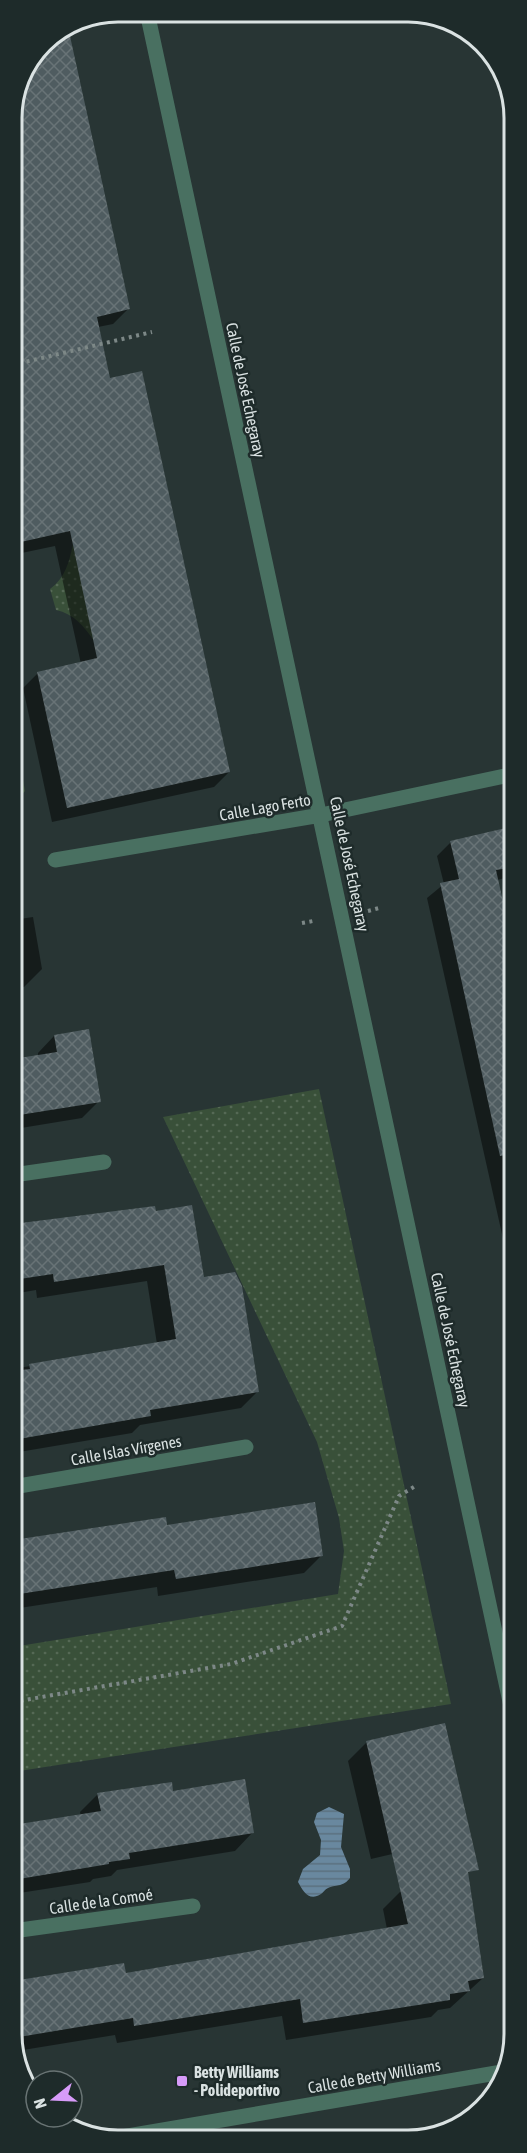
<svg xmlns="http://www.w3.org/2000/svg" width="527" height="2153" viewBox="0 0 527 2153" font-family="'Asap Condensed',sans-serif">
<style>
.park{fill:url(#park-dots)}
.water{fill:url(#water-rules)}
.shadow{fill:#0007}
.building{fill:url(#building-cross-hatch)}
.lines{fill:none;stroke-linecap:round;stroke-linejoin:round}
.path{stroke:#7d8887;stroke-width:4;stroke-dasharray:3 4.5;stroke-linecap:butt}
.minor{stroke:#497061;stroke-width:15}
.poi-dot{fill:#d79bf9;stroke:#1e2b2a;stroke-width:2}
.labels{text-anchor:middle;stroke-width:5;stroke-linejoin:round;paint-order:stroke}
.street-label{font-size:16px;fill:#dae2e2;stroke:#1e2b2a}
.poi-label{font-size:16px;font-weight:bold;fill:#dae2e2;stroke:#1e2b2a;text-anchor:start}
.rim{fill:none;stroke:#dae2e2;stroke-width:3}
</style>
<defs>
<pattern id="park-dots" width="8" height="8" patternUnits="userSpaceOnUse" patternTransform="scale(1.5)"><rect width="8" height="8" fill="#395039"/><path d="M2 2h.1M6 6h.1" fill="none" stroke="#556955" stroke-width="1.8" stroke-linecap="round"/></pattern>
<pattern id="water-rules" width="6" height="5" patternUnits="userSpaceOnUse" patternTransform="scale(1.5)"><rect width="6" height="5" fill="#69889f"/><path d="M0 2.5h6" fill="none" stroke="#5b707f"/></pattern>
<pattern id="building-cross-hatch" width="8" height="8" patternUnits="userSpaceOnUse" patternTransform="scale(1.5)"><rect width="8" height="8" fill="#4f5c60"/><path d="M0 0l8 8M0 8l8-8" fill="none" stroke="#687376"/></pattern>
</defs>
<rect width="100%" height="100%" fill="#283534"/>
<!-- park -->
<path class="park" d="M 73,544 L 94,641 C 84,626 74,614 56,610 L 50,589 C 65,578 69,563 73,544 Z
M 12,721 L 25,791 L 16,802 L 12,793 Z
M 319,1089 L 451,1704 L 13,1772 L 13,1647 L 338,1594 L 344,1551 L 339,1518 L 317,1442 L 163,1117 Z"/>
<!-- water -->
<path class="water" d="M 329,1807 L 344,1814 L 341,1847 L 350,1869 L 350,1878 C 343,1887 338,1884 328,1888 C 325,1889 323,1893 321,1894 C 309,1902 303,1891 298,1882 L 303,1869 L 320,1855 L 321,1840 L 314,1822 L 317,1813 Z"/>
<!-- shadow -->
<path class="shadow" d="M 67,28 L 128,309 L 113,324 L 98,327 L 109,380 L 229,772 L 214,787 L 52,822 L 23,688 L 38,673 L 81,664 L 55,546 L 12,555 L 12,112 L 44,43 Z
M 511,828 L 514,869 L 505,878 L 497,880 L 514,958 L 514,1288 L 427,898 L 444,884 L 437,856 L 451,842 Z
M 33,917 L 42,969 L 24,987 L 13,989 L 13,920 Z
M 54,1036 L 99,1101 L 82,1118 L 21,1128 L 13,1135 L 13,1060 L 38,1057 L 38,1053 Z
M 154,1213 L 203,1279 L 258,1391 L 241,1408 L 140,1425 L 132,1433 L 13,1453 L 13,1369 L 157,1344 L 147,1281 L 37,1298 L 36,1290 L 13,1294 L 13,1226 Z
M 165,1519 L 166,1526 L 322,1555 L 304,1573 L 158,1596 L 157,1587 L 13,1609 L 13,1542 Z
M 444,1725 L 448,1841 L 371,1859 L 348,1761 L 366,1743 Z
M 98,1794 L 252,1833 L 235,1851 L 117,1870 L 111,1876 L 93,1879 L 90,1882 L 13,1894 L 13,1827 L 81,1816 L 80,1812 Z
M 401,1891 L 483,1978 L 450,2008 L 438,2010 L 431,2017 L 286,2040 L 282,2016 L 117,2043 L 115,2035 L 23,2050 L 17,2056 L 13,2048 L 13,1983 L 123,1964 L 125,1974 L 387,1929 L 383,1909 Z"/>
<!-- building -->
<path class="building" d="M 68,27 L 130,309 L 97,317 L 110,378 L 142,371 L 230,772 L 67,808 L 37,672 L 97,658 L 70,531 L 12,544 L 12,112 L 44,43 Z
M 514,826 L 514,867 L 496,870 L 514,951 L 514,1154 L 500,1156 L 440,883 L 459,879 L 450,841 Z
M 89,1029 L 101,1102 L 13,1116 L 13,1069 L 21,1068 L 19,1058 L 57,1052 L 54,1035 Z
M 192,1205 L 204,1277 L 235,1272 L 242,1286 L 259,1392 L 150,1410 L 151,1416 L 13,1440 L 13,1371 L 30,1369 L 29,1364 L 176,1339 L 164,1265 L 54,1282 L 53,1274 L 13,1280 L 13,1224 L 155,1206 L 156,1211 Z
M 315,1502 L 323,1556 L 176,1579 L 174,1570 L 13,1595 L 13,1540 L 166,1517 L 167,1525 Z
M 445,1723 L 479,1870 L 468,1872 L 484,1978 L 468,1981 L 470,1991 L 450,1994 L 450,2000 L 303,2023 L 300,1999 L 134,2026 L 133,2018 L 13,2038 L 13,1981 L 124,1963 L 126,1973 L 408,1924 L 366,1741 Z
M 245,1779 L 254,1833 L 129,1853 L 130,1859 L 109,1862 L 109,1864 L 13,1880 L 13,1825 L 101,1811 L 97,1793 L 172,1782 L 173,1791 Z"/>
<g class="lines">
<!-- path -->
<path class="path" d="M 12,365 L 152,332
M 368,911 L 379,908
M 302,923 L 313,921
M 13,1702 L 231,1664 L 342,1626 L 399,1496 L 417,1485"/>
<!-- minor -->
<path class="minor" d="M 147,12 L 515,1725
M 55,860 L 321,815 L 514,774
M 13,1175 L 104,1162
M 13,1487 L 246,1447
M 13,1931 L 193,1906
M 110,2139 L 502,2072"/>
</g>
<!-- markers -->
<rect class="poi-dot" x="176" y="2075" width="12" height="12" rx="3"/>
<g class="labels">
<!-- street labels -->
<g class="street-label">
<text transform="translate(246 390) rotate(78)" y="6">Calle de José Echegaray</text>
<text transform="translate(265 807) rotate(-10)" y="6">Calle Lago Ferto</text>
<text transform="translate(350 864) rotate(78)" y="6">Calle de José Echegaray</text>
<text transform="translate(451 1340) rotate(78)" y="6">Calle de José Echegaray</text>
<text transform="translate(126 1450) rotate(-10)" y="6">Calle Islas Vírgenes</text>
<text transform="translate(101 1901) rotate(-8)" y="6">Calle de la Comoé</text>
<text transform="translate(374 2076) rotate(-10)" y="6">Calle de Betty Williams</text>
</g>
<!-- poi labels -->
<g class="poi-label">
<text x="194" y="2078">Betty Williams<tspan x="194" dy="18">- Polideportivo</tspan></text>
</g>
</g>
<!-- crop -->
<path d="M0 0H527V2153H0ZM118 22H408A96 96 0 0 1 504 118V2034A96 96 0 0 1 408 2130H118A96 96 0 0 1 22 2034V118A96 96 0 0 1 118 22Z" fill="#1e2b2a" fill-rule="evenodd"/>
<path class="rim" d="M118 22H408A96 96 0 0 1 504 118V2034A96 96 0 0 1 408 2130H118A96 96 0 0 1 22 2034V118A96 96 0 0 1 118 22Z"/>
<!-- north arrow -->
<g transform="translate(54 2099) rotate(252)"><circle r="28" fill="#1e2b2a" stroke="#697474" stroke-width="1.5"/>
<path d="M0-4.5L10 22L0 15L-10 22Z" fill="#d79bf9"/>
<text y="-9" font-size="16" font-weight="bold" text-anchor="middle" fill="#dae2e2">N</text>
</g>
</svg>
